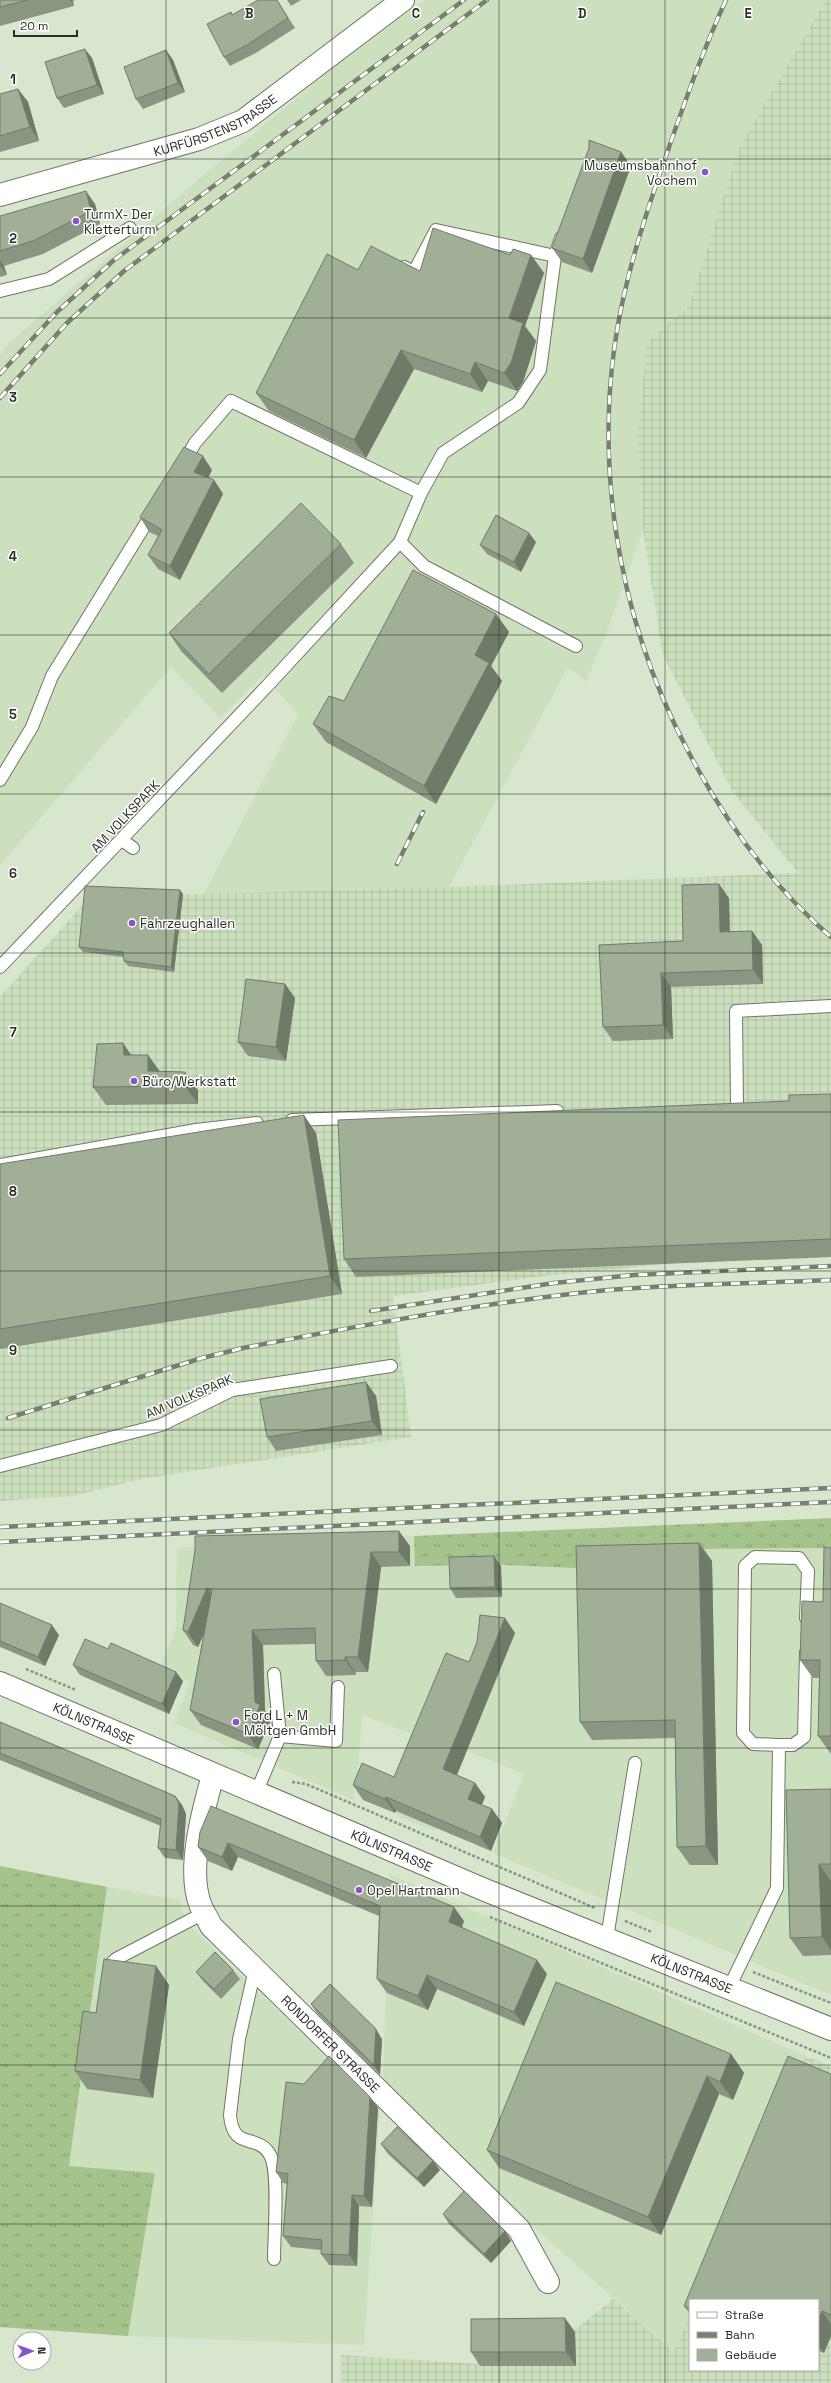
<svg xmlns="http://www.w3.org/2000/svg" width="831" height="2383" viewBox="0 0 831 2383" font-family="'Space Grotesk',sans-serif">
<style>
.built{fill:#cce0be}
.industrial{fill:url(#industrial-grid)}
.grass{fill:url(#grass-tufts)}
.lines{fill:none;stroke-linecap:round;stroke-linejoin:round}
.service-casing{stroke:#6b7961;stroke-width:14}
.minor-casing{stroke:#6b7961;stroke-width:24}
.secondary-casing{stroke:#6b7961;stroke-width:24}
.path{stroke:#899481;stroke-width:2.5;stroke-dasharray:3 2;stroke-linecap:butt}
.service{stroke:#fff;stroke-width:12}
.minor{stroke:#fff;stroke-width:22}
.secondary{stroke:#fff;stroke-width:22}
.rail-casing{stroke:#76806f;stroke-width:4.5}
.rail{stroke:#fff;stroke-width:3;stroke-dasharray:9;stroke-linecap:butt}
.wall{fill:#8a9681}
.shaded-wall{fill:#707a69}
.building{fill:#a0af96;stroke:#707a69}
.grid{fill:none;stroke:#2a2f25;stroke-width:1;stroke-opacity:0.55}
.poi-dot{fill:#8953cb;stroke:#fff;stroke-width:1.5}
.labels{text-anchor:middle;stroke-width:3;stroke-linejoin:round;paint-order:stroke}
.street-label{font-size:13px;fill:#2a2f25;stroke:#fff}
.poi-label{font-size:13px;fill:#2a2f25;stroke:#fff;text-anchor:start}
.grid-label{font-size:13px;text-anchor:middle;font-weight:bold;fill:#2a2f25;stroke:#fff;stroke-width:3;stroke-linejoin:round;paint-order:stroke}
</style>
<defs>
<pattern id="industrial-grid" width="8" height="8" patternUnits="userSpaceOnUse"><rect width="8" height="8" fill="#cce0be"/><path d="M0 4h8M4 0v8" fill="none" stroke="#afc0a3"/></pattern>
<pattern id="grass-tufts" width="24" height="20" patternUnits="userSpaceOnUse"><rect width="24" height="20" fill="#a4c48c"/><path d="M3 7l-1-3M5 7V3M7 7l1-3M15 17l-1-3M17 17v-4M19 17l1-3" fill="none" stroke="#86a072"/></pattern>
</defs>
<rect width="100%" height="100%" fill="#d7e6cc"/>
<!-- built -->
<path class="built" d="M 425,0 L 826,0 L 739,148 L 689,306 L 647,342 L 638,436 L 643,530 L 608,629 L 586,682 L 568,667 L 449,887 L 204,894 L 298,714 L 263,675 L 220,718 L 171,667 L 0,865 L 0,356 L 9,343 L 200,178 L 345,58 Z
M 414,1536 L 416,1566 L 501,1565 L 576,1568 L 578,1550 L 831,1548 L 831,1995 L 493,1853 L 524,1774 L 467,1751 L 435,1831 L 396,1816 L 426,1740 L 363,1715 L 354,1800 L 174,1723 L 190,1682 L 159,1669 L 176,1628 L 177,1548 Z
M 389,1874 L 806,2056 L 698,2300 L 690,2300 L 690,2317 L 675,2352 L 382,2093 L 391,1891 Z
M 107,1887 L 180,1900 L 183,1913 L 191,1927 L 380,2109 L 364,2345 L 128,2336 L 155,2173 L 69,2166 Z"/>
<!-- industrial -->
<path class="industrial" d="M 826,0 L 831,0 L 831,1255 L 708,1260 L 544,1276 L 393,1296 L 411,1437 L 141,1479 L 73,1496 L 0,1501 L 0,997 L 90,897 L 449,887 L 798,873 L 733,792 L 663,655 L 643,530 L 638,436 L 647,342 L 689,306 L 739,148 Z
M 806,2056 L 831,2067 L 831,2383 L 341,2383 L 341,2355 L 478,2364 L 479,2324 L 576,2329 L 613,2299 L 674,2352 L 690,2317 L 690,2370 L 818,2370 L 818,2300 L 698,2300 Z"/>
<!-- grass -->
<path class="grass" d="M 831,1518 L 831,1548 L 578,1550 L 576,1568 L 501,1565 L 415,1566 L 414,1536 Z
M 0,1866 L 107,1887 L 69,2166 L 155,2173 L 128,2336 L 0,2327 Z"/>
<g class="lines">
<defs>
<path id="service" d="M 404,267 L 414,272 L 436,230 L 555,256
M 0,291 L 49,279 L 130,228
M 183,464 L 195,443 L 231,401 L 421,493
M 400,542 L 424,566 L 576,646
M 0,780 L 32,727 L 52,676 L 153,512
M 122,840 L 133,848
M 0,967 L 269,684 L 400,542 L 421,493 L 443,453 L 518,403 L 540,370 L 555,256 L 561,238
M 737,1107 L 736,1011 L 831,1006
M 292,1120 L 557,1111
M 0,1165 L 196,1130 L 257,1123
M 0,1466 L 161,1425 L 232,1390 L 391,1366
M 280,1736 L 336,1741 L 338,1687
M 779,1745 L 753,1744 L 743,1733 L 745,1566 L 755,1557 L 799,1558 L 808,1571 L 806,1618
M 256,1793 L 280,1736 L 274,1674
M 607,1938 L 635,1763
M 255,1969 L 239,2039 L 230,2115 C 233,2153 259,2131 271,2157 C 279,2175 274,2237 274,2259
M 108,1976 L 112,1963 L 116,1959 L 204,1913
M 729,1988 L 777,1888 L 779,1745 L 793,1745 L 804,1737 L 806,1652"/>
<g id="minor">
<path id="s1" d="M 0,195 L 199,139 L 243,121 L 403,0"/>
<path id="s2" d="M 213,1775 C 203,1811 187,1868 200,1904 C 203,1912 208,1919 211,1926 L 519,2229 L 548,2282"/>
</g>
<g id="secondary">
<path id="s3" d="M 0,1683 L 485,1890 L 831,2029"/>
</g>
</defs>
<!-- service casing -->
<use href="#service" class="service-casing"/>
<!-- minor casing -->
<use href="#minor" class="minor-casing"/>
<!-- secondary casing -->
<use href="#secondary" class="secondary-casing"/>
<!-- path -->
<path class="path" d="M 26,1669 L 76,1690
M 292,1782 L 306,1784 L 595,1908
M 490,1917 L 831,2058
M 625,1921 L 652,1932
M 753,1972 L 831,2003"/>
<!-- service -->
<use href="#service" class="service"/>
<!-- minor -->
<use href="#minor" class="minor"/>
<!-- secondary -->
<use href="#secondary" class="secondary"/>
<defs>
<path id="rail" d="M 726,0 C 703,50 685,101 667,153 C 651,199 635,246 624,295 C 589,448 615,613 688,751 C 724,820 772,886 831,937
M 0,374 L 57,312 L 114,260 L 464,0
M 0,398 L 67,323 L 124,271 L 487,0
M 397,864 L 423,812
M 371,1311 L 554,1283 L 634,1275 L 831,1266
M 8,1418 L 202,1358 L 243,1348 C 348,1328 455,1308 562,1295 C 651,1284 742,1284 831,1280
M 0,1527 L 831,1488
M 0,1542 L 831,1502"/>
</defs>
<!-- rail casing -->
<use href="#rail" class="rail-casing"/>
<!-- rail -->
<use href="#rail" class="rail"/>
</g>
<!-- wall -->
<path class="wall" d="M 0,0 L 76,0 L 73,1 L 74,6 L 0,26 Z
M 258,0 L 277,0 L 295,28 L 254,54 L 230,66 L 224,57 L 231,12 L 233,15 Z
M 287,0 L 301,0 L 291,6 Z
M 166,50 L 173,60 L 185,92 L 143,109 L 136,99 Z
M 92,58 L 104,94 L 64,108 L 57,98 Z
M 18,89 L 28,102 L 39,141 L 0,152 L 0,94 Z
M 621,152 L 631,166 L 592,273 L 562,262 L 552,248 Z
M 95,204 L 100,224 L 43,254 L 4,266 L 7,275 L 0,277 L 0,216 Z
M 510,255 L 531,255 L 544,273 L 525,326 L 536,341 L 523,382 L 517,391 L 488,381 L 482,392 L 414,369 L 366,458 L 269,411 L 256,393 L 358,270 L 420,271 Z
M 212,470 L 208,478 L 214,480 L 223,494 L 180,580 L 158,569 L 148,555 L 158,536 L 149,532 L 140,517 Z
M 536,542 L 521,572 L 487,554 L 480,545 Z
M 341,544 L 354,563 L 222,693 L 181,651 L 169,633 Z
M 496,614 L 509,632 L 491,666 L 502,681 L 436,804 L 326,742 L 313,724 L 344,701 Z
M 180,890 L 183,894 L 174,972 L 128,966 L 124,961 L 124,957 L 83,952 L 79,947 Z
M 729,898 L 730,932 L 752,931 L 762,945 L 763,984 L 671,987 L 673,1039 L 613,1041 L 603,1027 L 683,941 Z
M 285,984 L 295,998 L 286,1061 L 248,1056 L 238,1042 Z
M 123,1043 L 131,1055 L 148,1055 L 159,1071 L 198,1090 L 198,1104 L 106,1105 L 93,1087 Z
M 831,1094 L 831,1257 L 356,1277 L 344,1259 L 789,1101 Z
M 316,1133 L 342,1294 L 0,1349 L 0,1164 Z
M 366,1382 L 376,1396 L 382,1435 L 276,1451 L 267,1437 Z
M 699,1543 L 712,1561 L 718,1865 L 690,1865 L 677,1847 L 675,1738 L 592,1740 L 580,1722 Z
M 410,1546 L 410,1566 L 381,1567 L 368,1672 L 355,1672 L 356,1675 L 326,1676 L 316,1661 L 315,1644 L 263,1645 L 265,1711 L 271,1720 L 258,1749 L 201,1725 L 190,1710 L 204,1633 L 198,1647 L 193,1645 L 183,1630 L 195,1550 Z
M 831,1548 L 831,1754 L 818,1736 L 819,1678 L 813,1678 L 800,1660 L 823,1602 Z
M 501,1566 L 502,1597 L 456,1598 L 450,1588 Z
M 0,1603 L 59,1635 L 45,1666 L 0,1647 Z
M 515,1633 L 457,1775 L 475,1783 L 485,1797 L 482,1805 L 492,1809 L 502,1823 L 491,1851 L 396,1811 L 395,1813 L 363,1800 L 353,1785 L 394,1777 L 469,1662 Z
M 73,1665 L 183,1681 L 169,1714 L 80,1675 Z
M 0,1722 L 175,1796 L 182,1805 L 186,1814 L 183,1860 L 165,1858 L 158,1848 L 161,1826 L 0,1760 Z
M 831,1789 L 831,1955 L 803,1956 L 790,1938 Z
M 200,1832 L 464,1921 L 462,1927 L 547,1974 L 524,2026 L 437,1989 L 428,2010 L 387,1993 L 377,1979 L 379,1916 L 238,1857 L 232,1871 L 208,1861 L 198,1847 Z
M 156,1966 L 169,1985 L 153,2098 L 87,2089 L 75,2071 L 96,2013 Z
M 233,1970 L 240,1979 L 221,1999 L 203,1981 L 196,1972 Z
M 311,2004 L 382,2039 L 380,2075 L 317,2013 Z
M 731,2054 L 744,2073 L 733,2100 L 719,2094 L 661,2235 L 499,2168 L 487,2150 Z
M 831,2074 L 831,2336 L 824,2353 L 818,2351 L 818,2300 L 690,2300 L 690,2314 L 684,2306 Z
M 378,2108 L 372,2207 L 359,2206 L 357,2266 L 329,2265 L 321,2254 L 321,2250 L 291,2247 L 283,2236 L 287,2184 L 283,2183 L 276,2172 Z
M 381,2144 L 433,2161 L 440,2170 L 424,2187 L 388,2154 Z
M 443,2214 L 505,2231 L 511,2241 L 491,2263 L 449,2224 Z
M 575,2332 L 576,2366 L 480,2366 L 471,2352 Z"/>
<!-- shaded-wall -->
<path class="shaded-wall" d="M 70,0 L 72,0 L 74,6 Z
M 85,49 L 92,58 L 104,94 L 97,85 Z
M 166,50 L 173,60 L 185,92 L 178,83 Z
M 18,89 L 28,102 L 39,141 L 30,127 Z
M 621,152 L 631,166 L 592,273 L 583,259 Z
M 86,191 L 95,204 L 100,224 L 91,211 Z
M 531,255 L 544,273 L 525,326 L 536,341 L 523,382 L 517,391 L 504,373 L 509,318 Z
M 0,260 L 4,266 L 7,275 L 0,265 Z
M 401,350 L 414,369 L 366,458 L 354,440 Z
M 475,362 L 488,381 L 482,392 L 470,374 Z
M 203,456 L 212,470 L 204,486 L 194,472 Z
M 214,480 L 223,494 L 180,580 L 170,566 Z
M 529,533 L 536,542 L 521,572 L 514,562 Z
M 496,614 L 509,632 L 491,666 L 502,681 L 436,804 L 424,786 L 475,655 Z
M 719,884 L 729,898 L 730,946 L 720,932 Z
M 180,890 L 183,894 L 174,972 L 171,967 Z
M 752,931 L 762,945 L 763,984 L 753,970 Z
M 661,973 L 671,987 L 673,1039 L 663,1025 Z
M 285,984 L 295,998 L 286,1061 L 276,1047 Z
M 123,1043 L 135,1061 L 124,1055 Z
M 148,1055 L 161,1073 L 148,1071 Z
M 185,1072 L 198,1090 L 198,1104 L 185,1086 Z
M 304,1115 L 316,1133 L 342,1294 L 330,1276 Z
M 366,1382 L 376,1396 L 382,1435 L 372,1421 Z
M 399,1531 L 410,1546 L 410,1566 L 399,1552 Z
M 699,1543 L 712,1561 L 718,1865 L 706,1846 Z
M 371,1552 L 381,1567 L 368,1672 L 358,1657 Z
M 494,1556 L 501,1566 L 502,1597 L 495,1587 Z
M 207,1588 L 218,1603 L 198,1647 L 188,1632 Z
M 505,1618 L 515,1633 L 453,1784 L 443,1769 Z
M 52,1625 L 59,1635 L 45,1666 L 38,1657 Z
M 252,1630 L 263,1645 L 265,1711 L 271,1720 L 258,1749 L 248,1734 L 255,1702 Z
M 345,1657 L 355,1672 L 356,1675 L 345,1660 Z
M 176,1672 L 183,1681 L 169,1714 L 162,1704 Z
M 475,1783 L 485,1797 L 478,1813 L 468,1799 Z
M 175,1796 L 182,1805 L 186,1814 L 183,1860 L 176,1850 Z
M 386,1797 L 396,1811 L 395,1813 L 385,1799 Z
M 492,1809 L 502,1823 L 491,1851 L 480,1837 Z
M 228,1843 L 238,1857 L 232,1871 L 222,1857 Z
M 819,1864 L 831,1881 L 831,1950 L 822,1937 Z
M 454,1907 L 464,1921 L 458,1936 L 449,1922 Z
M 537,1960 L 547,1974 L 524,2026 L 514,2012 Z
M 156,1966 L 169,1985 L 153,2098 L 140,2080 Z
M 427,1975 L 437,1989 L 428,2010 L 418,1996 Z
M 376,2029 L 382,2039 L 380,2075 L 374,2065 Z
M 731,2054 L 744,2073 L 733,2100 L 720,2082 Z
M 707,2076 L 719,2094 L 661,2235 L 648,2217 Z
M 370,2097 L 378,2108 L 372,2207 L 364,2196 Z
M 433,2161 L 440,2170 L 424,2187 L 417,2178 Z
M 352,2195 L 359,2206 L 357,2266 L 349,2255 Z
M 505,2231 L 511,2241 L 491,2263 L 484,2254 Z
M 822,2311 L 831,2324 L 831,2336 L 824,2353 L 818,2345 L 818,2320 Z
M 565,2318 L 575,2332 L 576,2366 L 566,2352 Z"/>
<!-- building -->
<path class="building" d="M 0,0 L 28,0 L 0,7 Z
M 258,0 L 277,0 L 288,18 L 247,45 L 224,57 L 207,24 L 231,12 L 232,15 Z
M 85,49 L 97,85 L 57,98 L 45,62 Z
M 166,50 L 178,83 L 136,99 L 124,67 Z
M 18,89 L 30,127 L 0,136 L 0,94 Z
M 589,140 L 621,152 L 583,259 L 552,248 L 589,148 Z
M 86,191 L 91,211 L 33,241 L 0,251 L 0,216 Z
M 433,228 L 510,255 L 513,249 L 531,255 L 509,318 L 523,323 L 511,363 L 504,373 L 475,362 L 470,374 L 401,350 L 354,440 L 256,393 L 327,254 L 358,270 L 371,246 L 420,271 Z
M 184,447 L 203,456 L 194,472 L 214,480 L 170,566 L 148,555 L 162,530 L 140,517 Z
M 301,503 L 341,544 L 209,674 L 169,633 Z
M 496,515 L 529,533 L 514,562 L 480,545 Z
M 413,570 L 496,614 L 475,655 L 489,663 L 424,786 L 313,724 L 329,696 L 344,701 Z
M 719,884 L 720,932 L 752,931 L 753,970 L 661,973 L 663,1025 L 603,1027 L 599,945 L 683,941 L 682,885 Z
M 85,886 L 180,890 L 171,967 L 124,961 L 123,952 L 79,947 Z
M 246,979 L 285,984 L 276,1047 L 238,1042 Z
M 123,1043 L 124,1055 L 148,1055 L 148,1071 L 185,1072 L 185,1086 L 93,1087 L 97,1044 Z
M 831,1094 L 831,1239 L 344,1259 L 338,1120 L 789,1101 L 789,1095 Z
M 304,1115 L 330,1276 L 0,1329 L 0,1164 Z
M 366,1382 L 372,1421 L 267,1437 L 260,1399 Z
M 399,1531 L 399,1552 L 371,1552 L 358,1657 L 345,1657 L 345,1660 L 316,1661 L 315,1628 L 252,1630 L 255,1702 L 260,1705 L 248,1734 L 190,1710 L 212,1590 L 207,1588 L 188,1632 L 183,1630 L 195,1550 L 195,1536 Z
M 699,1543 L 706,1846 L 677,1847 L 675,1720 L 580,1722 L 576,1546 Z
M 824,1547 L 831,1548 L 831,1736 L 818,1736 L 820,1660 L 800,1660 L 802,1601 L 823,1602 Z
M 494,1556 L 495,1587 L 450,1588 L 449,1557 Z
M 0,1603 L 52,1625 L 38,1657 L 0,1641 Z
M 480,1615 L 505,1618 L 443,1769 L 475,1783 L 468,1799 L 492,1809 L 480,1837 L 386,1797 L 385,1799 L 353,1785 L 362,1763 L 394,1777 L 446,1653 L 469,1662 L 477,1642 Z
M 85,1639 L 108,1649 L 111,1643 L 176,1672 L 162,1704 L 73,1665 Z
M 0,1722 L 175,1796 L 179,1804 L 176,1850 L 158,1848 L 161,1819 L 0,1753 Z
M 831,1789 L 831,1864 L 819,1864 L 822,1937 L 790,1938 L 786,1790 Z
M 211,1806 L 454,1907 L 449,1922 L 537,1960 L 514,2012 L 427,1975 L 418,1996 L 377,1979 L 380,1906 L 228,1843 L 222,1857 L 198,1847 L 200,1832 Z
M 215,1952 L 233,1970 L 214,1989 L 196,1972 Z
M 104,1959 L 156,1966 L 140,2080 L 75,2071 L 83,2011 L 96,2013 Z
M 556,1982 L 731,2054 L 720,2082 L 707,2076 L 648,2217 L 487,2150 Z
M 330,1984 L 376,2029 L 374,2065 L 311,2004 Z
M 329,2056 L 370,2097 L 364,2196 L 352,2195 L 349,2255 L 321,2254 L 322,2240 L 283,2236 L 288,2174 L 276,2172 L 286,2082 L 304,2084 Z
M 788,2056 L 831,2074 L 831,2315 L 822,2311 L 818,2320 L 818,2300 L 690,2300 L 690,2309 L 684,2306 Z
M 397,2127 L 433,2161 L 417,2178 L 381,2144 Z
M 464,2191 L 505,2231 L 484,2254 L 443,2214 Z
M 565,2318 L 566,2352 L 471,2352 L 471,2319 Z"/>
<!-- grid -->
<path class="grid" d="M 166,0 L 166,2383M 332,0 L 332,2383M 499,0 L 499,2383M 665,0 L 665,2383M 0,159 L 831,159M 0,318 L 831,318M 0,477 L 831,477M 0,635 L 831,635M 0,794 L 831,794M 0,953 L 831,953M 0,1112 L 831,1112M 0,1271 L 831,1271M 0,1430 L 831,1430M 0,1589 L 831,1589M 0,1748 L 831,1748M 0,1906 L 831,1906M 0,2065 L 831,2065M 0,2224 L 831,2224"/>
<!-- markers -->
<g class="poi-dot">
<circle cx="705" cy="172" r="4"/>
<circle cx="76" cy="221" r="4"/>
<circle cx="132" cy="923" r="4"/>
<circle cx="134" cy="1081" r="4"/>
<circle cx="236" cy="1722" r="4"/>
<circle cx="359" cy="1890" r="4"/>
</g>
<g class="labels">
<!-- street labels -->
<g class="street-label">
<text dy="5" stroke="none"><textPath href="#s1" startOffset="227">KURFÜRSTENSTRASSE</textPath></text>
<text transform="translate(125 816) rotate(-47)" y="5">AM VOLKSPARK</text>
<text transform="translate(189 1396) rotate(-23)" y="5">AM VOLKSPARK</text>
<text dy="5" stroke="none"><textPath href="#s3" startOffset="102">KÖLNSTRASSE</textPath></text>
<text dy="5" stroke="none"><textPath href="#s3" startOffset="426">KÖLNSTRASSE</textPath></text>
<text dy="5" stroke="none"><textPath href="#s3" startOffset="750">KÖLNSTRASSE</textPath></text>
<text dy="5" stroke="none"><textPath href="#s2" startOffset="324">RONDORFER STRASSE</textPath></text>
</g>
<!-- poi labels -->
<g class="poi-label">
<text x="697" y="170" text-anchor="end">Museumsbahnhof<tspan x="697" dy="15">Vochem</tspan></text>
<text x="84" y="219">TurmX- Der<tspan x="84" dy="15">Kletterturm</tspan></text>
<text x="140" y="928">Fahrzeughallen</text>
<text x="142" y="1086">Büro/Werkstatt</text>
<text x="244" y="1720">Ford L + M<tspan x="244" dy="15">Möltgen GmbH</tspan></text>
<text x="367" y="1895">Opel Hartmann</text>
</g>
</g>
<g class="grid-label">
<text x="249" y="18">B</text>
<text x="416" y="18">C</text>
<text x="582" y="18">D</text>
<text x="748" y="18">E</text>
<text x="13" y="84">1</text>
<text x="13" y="243">2</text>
<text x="13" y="402">3</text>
<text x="13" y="561">4</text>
<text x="13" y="719">5</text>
<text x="13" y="878">6</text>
<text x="13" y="1037">7</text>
<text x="13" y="1196">8</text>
<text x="13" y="1355">9</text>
</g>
<!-- legend -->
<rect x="689" y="2299" width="130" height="72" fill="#ffffff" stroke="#aaaca8"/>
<rect x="697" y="2312" width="20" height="6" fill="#ffffff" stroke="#aaaca8"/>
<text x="725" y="2319" font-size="12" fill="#2a2f25">Straße</text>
<rect x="697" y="2332" width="20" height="6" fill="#76806f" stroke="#aaaca8"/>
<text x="725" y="2339" font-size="12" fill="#2a2f25">Bahn</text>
<rect x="697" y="2349" width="20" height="12" fill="#a0af96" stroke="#aaaca8"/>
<text x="725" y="2359" font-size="12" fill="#2a2f25">Gebäude</text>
<!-- north arrow -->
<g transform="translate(32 2351) rotate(88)"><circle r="19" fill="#ffffff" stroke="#aaaca8"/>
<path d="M0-3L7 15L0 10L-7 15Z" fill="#8953cb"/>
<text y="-6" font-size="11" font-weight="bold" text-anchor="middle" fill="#2a2f25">N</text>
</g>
<!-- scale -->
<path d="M14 30v6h63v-6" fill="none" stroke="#2a2f25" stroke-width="2"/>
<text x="20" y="30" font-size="12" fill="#2a2f25" stroke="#ffffff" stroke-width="3" paint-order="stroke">20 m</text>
</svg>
